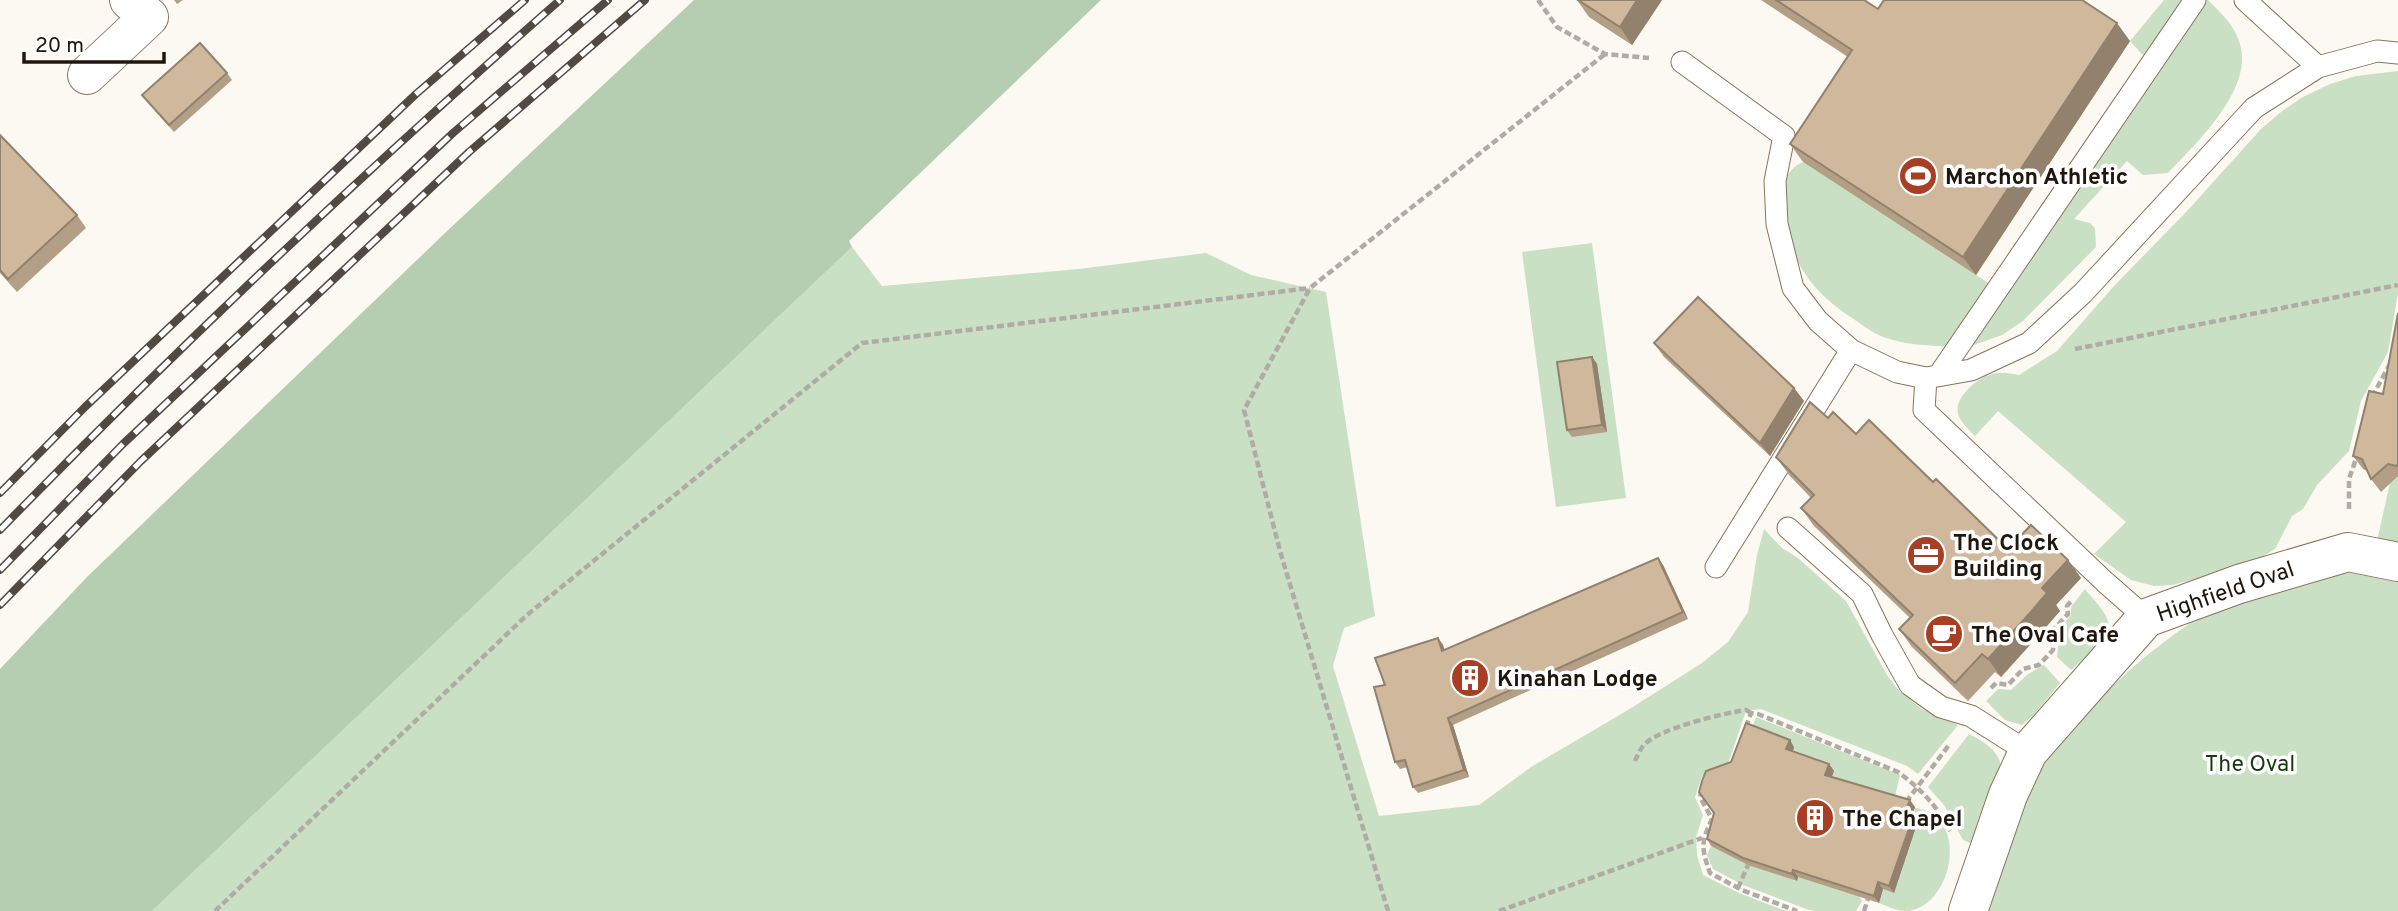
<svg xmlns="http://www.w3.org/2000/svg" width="2398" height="911" viewBox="0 0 2398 911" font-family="Overpass,sans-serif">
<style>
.green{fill:#c9e0c5}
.forest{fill:#b5cdb0}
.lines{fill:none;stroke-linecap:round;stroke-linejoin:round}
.service-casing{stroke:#88745c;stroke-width:23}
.minor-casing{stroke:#88745c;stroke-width:40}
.path{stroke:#b0aba4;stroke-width:4.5;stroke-dasharray:7 3.5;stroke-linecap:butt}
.service{stroke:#fff;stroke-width:21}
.minor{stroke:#fff;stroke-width:38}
.rail-casing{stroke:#514a42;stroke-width:8}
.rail{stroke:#fff;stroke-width:5;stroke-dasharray:16;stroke-linecap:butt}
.wall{fill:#b39e86}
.shaded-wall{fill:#92816d}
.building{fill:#d0b89c;stroke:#92816d;stroke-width:2}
.labels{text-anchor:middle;stroke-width:7;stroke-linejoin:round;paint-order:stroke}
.poi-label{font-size:23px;font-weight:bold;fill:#1f170e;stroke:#fff;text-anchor:start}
.street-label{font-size:23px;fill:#1f170e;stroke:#fff}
.park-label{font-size:23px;fill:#173910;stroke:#fff}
</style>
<rect width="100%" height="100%" fill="#fcf8f2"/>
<!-- green -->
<path class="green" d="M 2164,0 L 2208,0 C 2218,10 2230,21 2236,34 C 2262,82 2198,141 2168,173 L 2143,175 L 2127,161 L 2074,219 L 2090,223 L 2095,228 L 2096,247 L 2023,321 L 2002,335 L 1971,346 L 2055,220 L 2159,73 L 2130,41 Z
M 2398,71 L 2398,293 L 2388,352 L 2361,401 L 2349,451 L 2317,485 L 2303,509 L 2292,516 L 2275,549 L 2249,565 L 2172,585 L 2154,586 L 2131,580 L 2094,554 L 2126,522 L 1998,411 L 1975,436 C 1957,419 1950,409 1968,389 C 1976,381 1985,375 1997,373 C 2004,372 2012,374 2019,375 L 2057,351 L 2114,286 L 2188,210 L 2261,129 L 2281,112 L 2301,98 L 2330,84 L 2356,76 Z
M 1803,162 L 1990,284 L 1946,347 C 1929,345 1910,345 1893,340 C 1879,337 1866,328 1855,320 C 1810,291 1789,261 1784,207 C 1782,189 1784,170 1803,162 Z
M 1592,243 L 1626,498 L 1556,507 L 1522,252 Z
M 852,247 L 882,286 L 1079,269 L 1206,253 L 1251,275 L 1326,292 L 1375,616 L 1344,628 L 1333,666 L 1379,816 L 1479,805 L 1531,767 L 1628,710 L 1702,663 L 1728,642 L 1748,612 L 1757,555 L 1764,529 L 1782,548 L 1798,558 L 1846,601 L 1887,675 L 1899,691 L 1922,709 L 1958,725 L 1918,774 L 1907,766 L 1761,709 L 1746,711 L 1729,761 L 1702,776 L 1695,797 L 1703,815 L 1696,837 L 1697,855 L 1703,875 L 1739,893 L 1786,911 L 152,911 Z
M 2397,477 L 2398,477 L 2398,545 L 2377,541 L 2390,483 Z
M 2361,571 L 2398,576 L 2398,911 L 1988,911 C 2005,862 2019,802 2048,758 C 2080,710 2165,633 2217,608 C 2260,588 2314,579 2361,571 Z
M 2085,589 C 2096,604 2117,619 2106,639 L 2071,670 L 2057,657 L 2060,628 L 2071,615 L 2071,607 Z
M 2044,665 L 2060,683 L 2033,716 L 2022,725 L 2005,720 L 1986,701 L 1998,689 L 2011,690 L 2028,674 Z
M 1756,717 L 1900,775 L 1894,801 L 1827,790 L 1833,771 L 1791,756 L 1751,730 Z
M 1969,734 C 1980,740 1993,746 1999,759 C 2006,773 1979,827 1973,844 L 1963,840 L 1944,805 L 1928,787 Z
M 1914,807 C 1919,809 1926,810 1930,812 C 1968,834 1947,910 1905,911 C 1896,911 1887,906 1879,903 L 1883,889 L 1894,893 L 1917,825 L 1909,822 Z
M 1711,846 L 1796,881 L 1803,863 L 1859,896 L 1862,901 L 1856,911 L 1814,911 L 1806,909 L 1743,885 L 1713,869 L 1707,855 Z"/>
<!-- forest -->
<path class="forest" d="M 694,0 L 1101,0 L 849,241 L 852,247 L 152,911 L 0,911 L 0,669 L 87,577 L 445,233 Z"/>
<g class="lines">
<defs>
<path id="service" d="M 2245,0 L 2318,67
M 1682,62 L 1784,136 L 1775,181 L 1777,224 L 1793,288 L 1818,321 L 1851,350 L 1897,372 L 1926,378 L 1971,370 L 2029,343 L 2083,293 L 2254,108 L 2318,67 L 2377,51 L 2398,53
M 1939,375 L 2195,0
M 1926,378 L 1924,410 L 2105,582 L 2146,618
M 1788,528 L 1862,594 L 1882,635 L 1910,685 L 1941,707 L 1971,716 L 2028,752
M 1716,567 L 1851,350"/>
<path id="minor" d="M 87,75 L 149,17 L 129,0
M 1968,911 L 2008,795 L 2028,752 L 2146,618 L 2239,584 L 2348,552 L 2398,562"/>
</defs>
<!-- service casing -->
<use href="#service" class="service-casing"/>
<!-- minor casing -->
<use href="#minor" class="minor-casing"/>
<!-- path -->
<path class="path" d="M 1538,0 L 1557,27 L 1605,54 L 1649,58
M 2075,349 L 2398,285
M 2372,397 L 2390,364
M 2349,509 L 2349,479 L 2357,456
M 1991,688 L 1996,683 L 2008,685 L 2023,669 L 2039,665 L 2053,650 L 2055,628 L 2068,614 L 2067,606 L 2072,600
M 1746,727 L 1751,713 L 1758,714 L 1898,772 C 1920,788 1938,807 1950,831
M 1635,761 C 1637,756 1640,750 1643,746 C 1656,729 1724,713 1746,710 L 1751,713
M 1702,790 L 1700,797 L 1712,819 C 1701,842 1701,848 1710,873 L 1742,890 L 1797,911
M 1906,802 L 1949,745
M 1738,888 L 1748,865
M 215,911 L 527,615 L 862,343 L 1310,288
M 1388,911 L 1280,551 L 1244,410 L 1310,288 L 1605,54
M 1499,911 L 1702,838
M 1864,911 L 1868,899"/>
<!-- service -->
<use href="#service" class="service"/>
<!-- minor -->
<use href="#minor" class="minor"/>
<defs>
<path id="rail" d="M 0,493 L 85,407 L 416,94 L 525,0
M 0,530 C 179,346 367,169 560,0
M 0,570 L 123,444 L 453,133 L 608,0
M 0,605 L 141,461 L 469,152 L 645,0"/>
</defs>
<!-- rail casing -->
<use href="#rail" class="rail-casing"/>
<!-- rail -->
<use href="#rail" class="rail"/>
</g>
<!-- wall -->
<path class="wall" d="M 174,0 L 183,0 L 177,4 Z
M 1577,0 L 1662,0 L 1632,45 L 1589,17 Z
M 1761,0 L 1864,0 L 1878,9 L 2130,41 L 1976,275 L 1803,162 L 1790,144 L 1848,57 Z
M 227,73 L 232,80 L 174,132 L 142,95 Z
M 0,135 L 77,215 L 86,228 L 17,292 L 0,273 Z
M 2398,313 L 2398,477 L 2397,477 L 2381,492 L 2371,479 L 2367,471 L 2363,469 L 2353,456 L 2383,394 Z
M 1654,343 L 1794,388 L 1804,401 L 1770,456 L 1664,357 Z
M 1592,357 L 1597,364 L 1607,432 L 1572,437 L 1567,430 Z
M 1828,418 L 1933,482 L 2008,549 L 2068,560 L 2081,578 L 2056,605 L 2060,611 L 2043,631 L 2001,677 L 1995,672 L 1968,701 L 1912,647 L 1899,629 L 1910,618 L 1814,526 L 1801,508 L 1811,498 L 1789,475 L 1776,457 Z
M 1663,565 L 1688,619 L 1453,725 L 1469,777 L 1418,793 L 1413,787 L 1408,767 L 1400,769 L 1395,762 L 1385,685 L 1438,638 L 1443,645 L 1444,650 Z
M 1794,747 L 1793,752 L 1829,764 L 1834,771 L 1831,777 L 1915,807 L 1911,817 L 1917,824 L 1894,893 L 1883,889 L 1879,903 L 1798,877 L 1797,881 L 1748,865 L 1711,846 L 1707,839 Z"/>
<!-- shaded-wall -->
<path class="shaded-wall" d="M 1637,0 L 1662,0 L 1632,45 L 1620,27 Z
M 2117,23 L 2130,41 L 1976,275 L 1963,257 Z
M 1592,357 L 1597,364 L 1607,432 L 1602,425 Z
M 1794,388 L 1804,401 L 1770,456 L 1760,443 Z
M 1658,558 L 1663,565 L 1688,619 L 1683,612 Z
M 2068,560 L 2081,578 L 2056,605 L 2060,611 L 2001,677 L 1988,659 L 2042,588 Z
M 1438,638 L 1443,645 L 1447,658 L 1442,651 Z
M 1448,718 L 1453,725 L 1469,777 L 1464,770 Z
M 1790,740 L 1794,747 L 1791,756 L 1786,749 Z
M 1829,764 L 1834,771 L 1830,782 L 1825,775 Z
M 1910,800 L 1915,807 L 1909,822 L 1904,815 Z
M 1913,817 L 1917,824 L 1894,893 L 1889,886 Z
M 1793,870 L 1798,877 L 1797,881 L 1792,874 Z
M 1878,882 L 1883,889 L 1879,903 L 1874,896 Z"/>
<!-- building -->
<path class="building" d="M 1578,0 L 1637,0 L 1620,27 Z
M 1776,0 L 1864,0 L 1878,9 L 1884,0 L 2082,0 L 2117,23 L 1963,257 L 1790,144 L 1852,50 Z
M 200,43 L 227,73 L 169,125 L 142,95 Z
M 0,135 L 77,215 L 8,279 L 0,270 Z
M 1698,297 L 1794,388 L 1760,443 L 1654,343 Z
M 2398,313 L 2398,464 L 2397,466 L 2388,464 L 2371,479 L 2362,459 L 2353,456 L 2369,391 L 2383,394 Z
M 1592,357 L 1602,425 L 1567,430 L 1557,362 Z
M 1810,402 L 1828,418 L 1833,412 L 1856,434 L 1869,420 L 1933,482 L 1936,479 L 2008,549 L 2031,525 L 2068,560 L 2042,588 L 2047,593 L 2030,613 L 1988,659 L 1982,654 L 1955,683 L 1899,629 L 1913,615 L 1801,508 L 1814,495 L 1776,457 Z
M 1658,558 L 1683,612 L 1448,718 L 1464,770 L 1413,787 L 1405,760 L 1395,762 L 1374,687 L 1385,685 L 1375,658 L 1438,638 L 1442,651 Z
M 1746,723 L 1790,740 L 1786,749 L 1829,764 L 1825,775 L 1910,800 L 1904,815 L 1913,817 L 1889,886 L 1878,882 L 1874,896 L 1793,870 L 1792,874 L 1743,858 L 1707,839 L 1714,813 L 1699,792 L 1702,781 L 1706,771 L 1731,762 Z"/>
<!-- icons -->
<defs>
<symbol id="stadium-disc" viewBox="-11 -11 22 22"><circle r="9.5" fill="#a83f24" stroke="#fff"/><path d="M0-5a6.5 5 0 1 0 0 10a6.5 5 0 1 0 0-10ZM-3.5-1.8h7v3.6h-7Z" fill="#fff"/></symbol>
<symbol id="office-disc" viewBox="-11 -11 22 22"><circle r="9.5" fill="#a83f24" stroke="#fff"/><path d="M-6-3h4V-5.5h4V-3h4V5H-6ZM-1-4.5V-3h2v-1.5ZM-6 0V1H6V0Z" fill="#fff"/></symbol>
<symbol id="cafe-disc" viewBox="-11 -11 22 22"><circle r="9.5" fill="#a83f24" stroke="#fff"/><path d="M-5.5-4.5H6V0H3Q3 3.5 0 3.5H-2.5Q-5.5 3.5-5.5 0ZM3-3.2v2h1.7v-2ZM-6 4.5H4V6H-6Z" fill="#fff"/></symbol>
<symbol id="building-disc" viewBox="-11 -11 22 22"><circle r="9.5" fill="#a83f24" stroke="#fff"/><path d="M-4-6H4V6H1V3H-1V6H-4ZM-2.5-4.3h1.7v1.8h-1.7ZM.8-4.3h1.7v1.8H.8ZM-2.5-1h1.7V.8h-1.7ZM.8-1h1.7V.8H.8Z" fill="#fff"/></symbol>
</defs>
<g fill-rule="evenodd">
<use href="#stadium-disc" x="1896" y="154" width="44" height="44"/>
<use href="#office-disc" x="1904" y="533" width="44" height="44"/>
<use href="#cafe-disc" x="1922" y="612" width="44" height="44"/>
<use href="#building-disc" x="1448" y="656" width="44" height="44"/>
<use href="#building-disc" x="1793" y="796" width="44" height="44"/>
</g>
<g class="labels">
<!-- poi labels -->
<g class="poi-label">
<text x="1945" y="184">Marchon Athletic</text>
<text x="1953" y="550">The Clock<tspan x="1953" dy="26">Building</tspan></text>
<text x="1971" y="642">The Oval Cafe</text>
<text x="1497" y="686">Kinahan Lodge</text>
<text x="1842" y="826">The Chapel</text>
</g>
<!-- street labels -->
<g class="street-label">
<text transform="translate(2225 591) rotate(-19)" y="8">Highfield Oval</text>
</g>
<!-- park labels -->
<g class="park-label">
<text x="2250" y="771">The Oval</text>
</g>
</g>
<!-- scale -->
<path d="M24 52v10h140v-10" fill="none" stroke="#1f170e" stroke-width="3.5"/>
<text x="35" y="52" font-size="21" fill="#1f170e" stroke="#ffffff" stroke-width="5" paint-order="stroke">20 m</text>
</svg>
